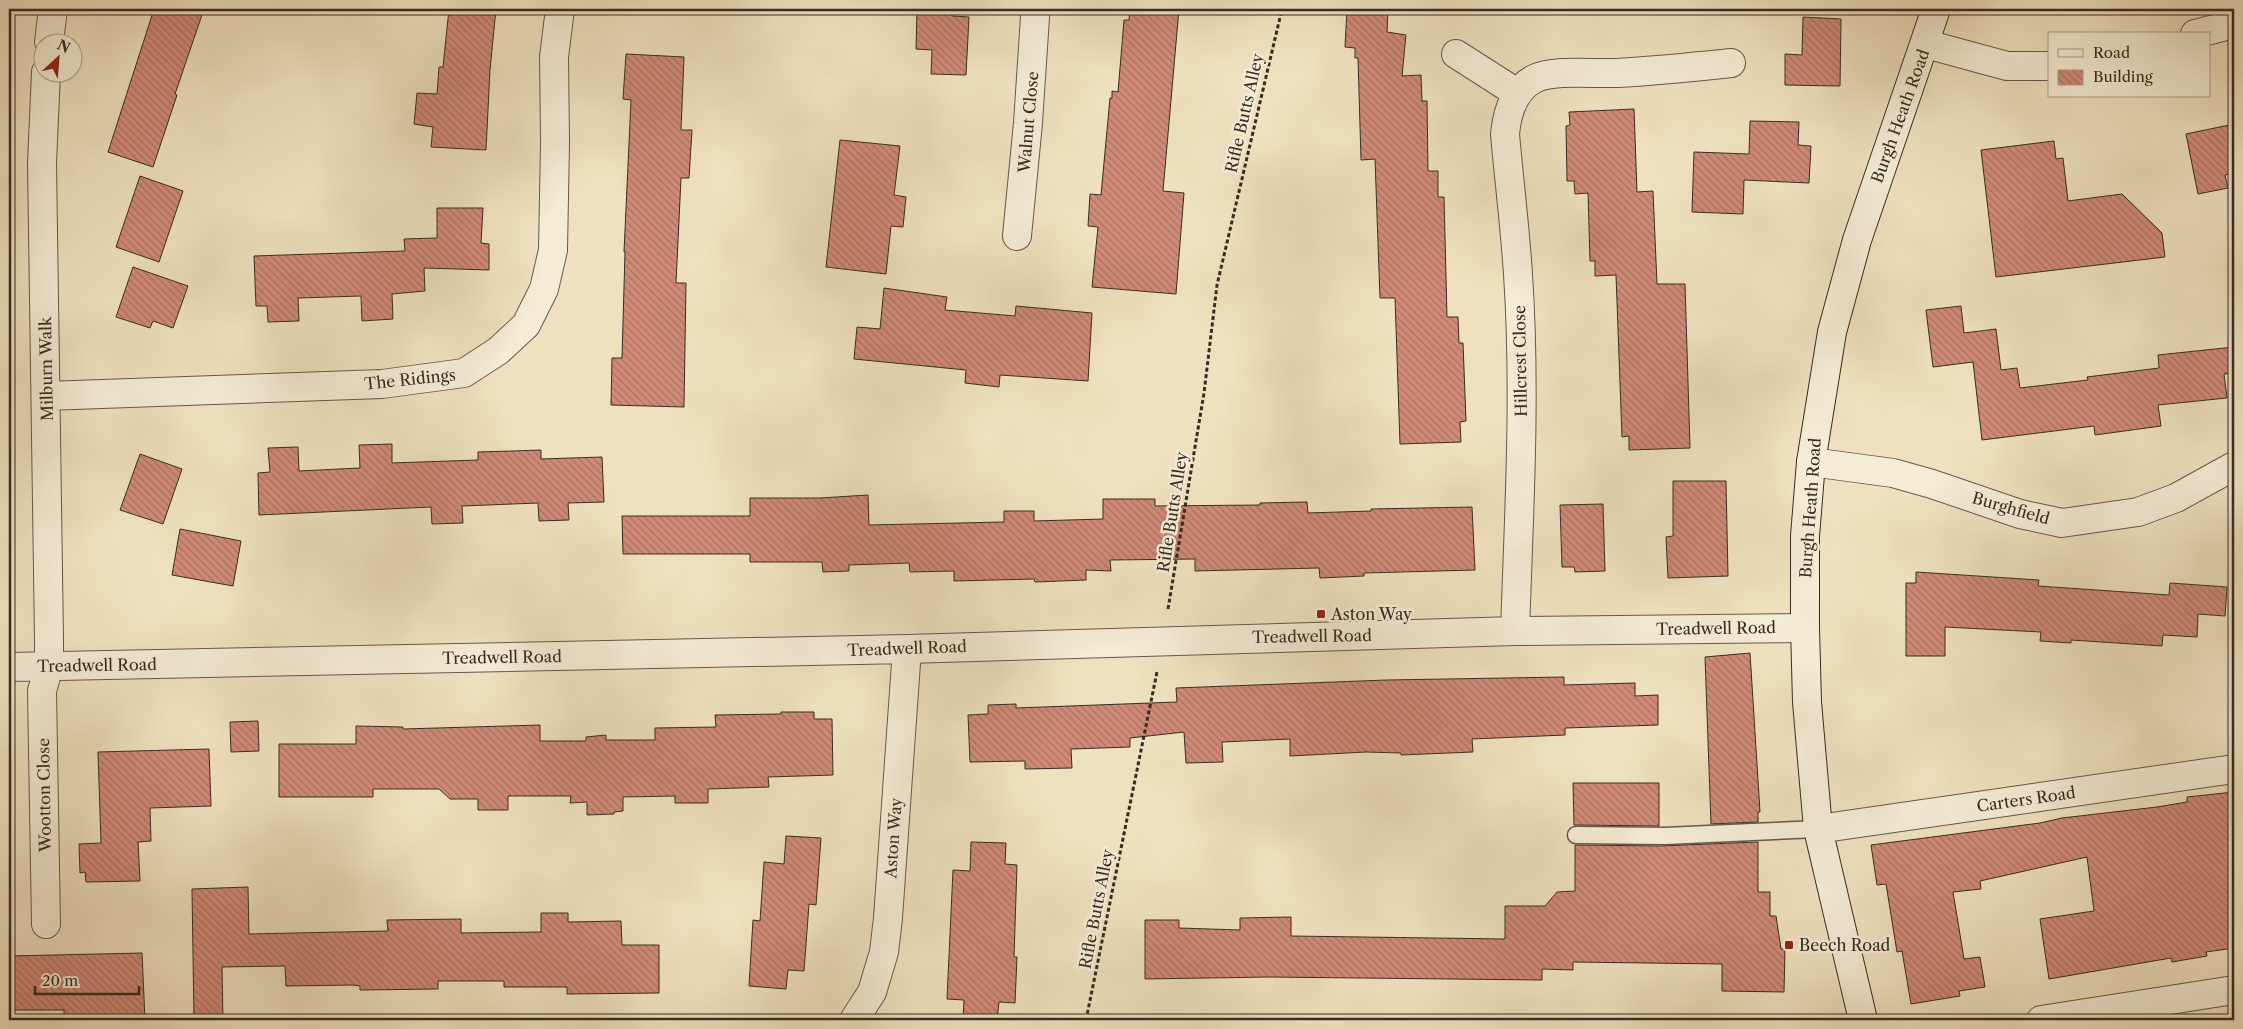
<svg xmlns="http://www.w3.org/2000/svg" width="2243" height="1029" viewBox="0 0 2243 1029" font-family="'Libre Caslon Text',serif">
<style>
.building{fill:url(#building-back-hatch);stroke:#372c22}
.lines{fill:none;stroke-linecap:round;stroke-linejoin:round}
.lane-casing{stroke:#65594a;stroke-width:19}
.street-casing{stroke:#65594a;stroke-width:30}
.secondary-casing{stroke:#372c22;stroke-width:30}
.path{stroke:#372c22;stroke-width:3;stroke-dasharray:4 2.5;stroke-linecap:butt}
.lane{stroke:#f5ecd6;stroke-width:16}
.street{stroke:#f5ecd6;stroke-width:28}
.secondary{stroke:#f5ecd6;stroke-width:28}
.poi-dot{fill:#8f2418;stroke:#f5ecd6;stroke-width:2}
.labels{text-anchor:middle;stroke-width:5;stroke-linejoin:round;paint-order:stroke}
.street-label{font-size:16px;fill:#372c22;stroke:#f5ecd6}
.poi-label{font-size:16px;fill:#372c22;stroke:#f5ecd6;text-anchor:start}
</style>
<defs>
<pattern id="building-back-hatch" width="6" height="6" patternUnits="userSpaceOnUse" patternTransform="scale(1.25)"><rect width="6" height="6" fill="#d18a79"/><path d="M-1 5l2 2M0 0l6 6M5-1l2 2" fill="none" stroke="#aa7163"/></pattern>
</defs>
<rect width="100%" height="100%" fill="#efe1c0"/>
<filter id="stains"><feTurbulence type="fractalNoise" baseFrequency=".004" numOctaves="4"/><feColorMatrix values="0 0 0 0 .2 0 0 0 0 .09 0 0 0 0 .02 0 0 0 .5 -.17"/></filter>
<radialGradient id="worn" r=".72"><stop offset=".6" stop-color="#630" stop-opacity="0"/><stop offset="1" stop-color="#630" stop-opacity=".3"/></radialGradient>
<!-- building -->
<path class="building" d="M 154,9 L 204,9 L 175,94 L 177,95 L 153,167 L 108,152 Z
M 449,9 L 496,9 L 490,70 L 486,150 L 431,147 L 433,127 L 414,124 L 417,93 L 437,94 L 439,67 L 443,67 Z
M 917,9 L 952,9 L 952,16 L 969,17 L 966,75 L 931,74 L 932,50 L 916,49 Z
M 1130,9 L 1179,9 L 1163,191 L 1184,193 L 1176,294 L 1092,287 L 1098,227 L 1088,226 L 1090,194 L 1101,195 L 1110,98 L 1112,98 L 1112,91 L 1118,92 L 1124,20 L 1129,20 Z
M 1347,9 L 1388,9 L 1387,32 L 1406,35 L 1402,76 L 1421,75 L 1422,101 L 1427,101 L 1428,171 L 1438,171 L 1438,197 L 1444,197 L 1447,317 L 1458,317 L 1459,343 L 1463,343 L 1466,421 L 1460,422 L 1461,442 L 1400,444 L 1395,298 L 1380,298 L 1375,159 L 1361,160 L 1358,58 L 1355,58 L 1355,48 L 1345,47 Z
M 1803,17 L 1841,19 L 1840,86 L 1785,85 L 1785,54 L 1802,55 Z
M 626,54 L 684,57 L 681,130 L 692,130 L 689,178 L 681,178 L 676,283 L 686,283 L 684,407 L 611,405 L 612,358 L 622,358 L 625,252 L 624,252 L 631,100 L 623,99 Z
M 1634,109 L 1637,192 L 1653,191 L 1657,284 L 1685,284 L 1690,448 L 1629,450 L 1629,436 L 1622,437 L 1616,275 L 1595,276 L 1595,261 L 1590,261 L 1588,193 L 1575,194 L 1574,181 L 1567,181 L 1566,126 L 1570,125 L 1569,112 Z
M 1750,121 L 1799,122 L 1798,145 L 1811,146 L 1809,183 L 1744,180 L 1743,214 L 1692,212 L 1694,152 L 1749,154 Z
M 2234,124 L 2234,173 L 2225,175 L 2228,188 L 2198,194 L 2186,134 Z
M 840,140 L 900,146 L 894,195 L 906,197 L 903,227 L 891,226 L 886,274 L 826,267 Z
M 2054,141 L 2056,159 L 2063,158 L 2068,201 L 2122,194 L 2162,233 L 2165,257 L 1996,277 L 1981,150 Z
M 140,176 L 183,191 L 159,262 L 116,247 Z
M 437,208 L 483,208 L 481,243 L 489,244 L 489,270 L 424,268 L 425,291 L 392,294 L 393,319 L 362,321 L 361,296 L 298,298 L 299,321 L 268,322 L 267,306 L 256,306 L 254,256 L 405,251 L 404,239 L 437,238 Z
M 133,267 L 188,286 L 173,328 L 153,321 L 150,328 L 116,317 Z
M 884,288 L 947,297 L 945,310 L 1015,316 L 1016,306 L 1092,313 L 1088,381 L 1000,375 L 999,387 L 965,383 L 966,370 L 854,359 L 857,327 L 880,329 Z
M 1961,306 L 1964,333 L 1996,329 L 2001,370 L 2017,368 L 2020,388 L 2088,380 L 2087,377 L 2159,368 L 2158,355 L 2234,347 L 2234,373 L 2224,374 L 2227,398 L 2158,405 L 2161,426 L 2095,435 L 2094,426 L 1982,440 L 1973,362 L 1933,367 L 1926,310 Z
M 392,444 L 392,463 L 478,460 L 478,452 L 513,451 L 541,450 L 541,459 L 602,457 L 604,502 L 568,503 L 569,520 L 539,521 L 538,503 L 462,506 L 463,523 L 432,524 L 431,507 L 259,515 L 258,473 L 270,472 L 268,448 L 298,447 L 299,471 L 360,468 L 359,445 Z
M 140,454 L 182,469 L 163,524 L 120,510 Z
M 1673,481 L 1726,481 L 1728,576 L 1668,578 L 1666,537 L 1673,536 Z
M 868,495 L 869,525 L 1004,522 L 1004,511 L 1034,511 L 1034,521 L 1103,519 L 1103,499 L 1155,499 L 1155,506 L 1260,505 L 1260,503 L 1307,502 L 1308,513 L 1371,511 L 1371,509 L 1472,507 L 1475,570 L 1364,573 L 1364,576 L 1320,578 L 1319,568 L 1195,571 L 1195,559 L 1110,560 L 1111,571 L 1086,570 L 1086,580 L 1035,582 L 1034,579 L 954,581 L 954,571 L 910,572 L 909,563 L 849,565 L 849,571 L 823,572 L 822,562 L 750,562 L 750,554 L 623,554 L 622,516 L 750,516 L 750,498 L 820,498 Z
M 1603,504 L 1605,571 L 1575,572 L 1574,567 L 1562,567 L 1560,505 Z
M 180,529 L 241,541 L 233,586 L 172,575 Z
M 1916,572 L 2039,580 L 2038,586 L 2169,595 L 2170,583 L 2227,587 L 2225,616 L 2198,614 L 2197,637 L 2163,635 L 2162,646 L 2071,640 L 2071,643 L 2040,641 L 2041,632 L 1945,627 L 1945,656 L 1906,656 L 1906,583 L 1916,583 Z
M 1750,653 L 1760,812 L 1758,812 L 1758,822 L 1711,824 L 1705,657 Z
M 1564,677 L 1564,685 L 1635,683 L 1635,696 L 1658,695 L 1658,725 L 1565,728 L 1565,735 L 1472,739 L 1473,752 L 1401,755 L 1401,753 L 1366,752 L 1290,756 L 1290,739 L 1222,742 L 1223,762 L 1186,763 L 1184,732 L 1130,738 L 1130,747 L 1071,749 L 1072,768 L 1025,769 L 1025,761 L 970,762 L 968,715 L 988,714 L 988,705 L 1016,704 L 1016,708 L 1177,702 L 1176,688 L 1387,680 Z
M 781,712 L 814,712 L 814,719 L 832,719 L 833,775 L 768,777 L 769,787 L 708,789 L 708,803 L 675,803 L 675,796 L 623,797 L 623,811 L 614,812 L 614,814 L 587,815 L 587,802 L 570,803 L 571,796 L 508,796 L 508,810 L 478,810 L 478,799 L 450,799 L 439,789 L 373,789 L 373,797 L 279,797 L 279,744 L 356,744 L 356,726 L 403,727 L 403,729 L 540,725 L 540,741 L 586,741 L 586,737 L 606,735 L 606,740 L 655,740 L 655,728 L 716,727 L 715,715 L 781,714 Z
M 258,721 L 259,751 L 231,752 L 230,722 Z
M 209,749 L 211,806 L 150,808 L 151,841 L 138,842 L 140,881 L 86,882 L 85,872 L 80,873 L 79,844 L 101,843 L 98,752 Z
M 1573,783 L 1659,783 L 1659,826 L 1574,825 Z
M 2234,792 L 2234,948 L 2206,952 L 2207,956 L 2172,962 L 2171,958 L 2049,979 L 2040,919 L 2094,911 L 2087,857 L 1980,881 L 1981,889 L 1953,892 L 1964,959 L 1980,957 L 1985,987 L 1959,991 L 1960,996 L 1911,1004 L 1902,951 L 1897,952 L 1886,884 L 1877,885 L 1871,845 L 2040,823 L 2062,818 L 2157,807 L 2187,802 L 2187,797 Z
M 786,836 L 821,838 L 816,905 L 809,904 L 804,971 L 788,970 L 786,989 L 749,986 L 753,920 L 760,921 L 764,862 L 784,864 Z
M 971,842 L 1006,843 L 1005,864 L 1017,865 L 1014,957 L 1017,957 L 1015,1003 L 999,1002 L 997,1020 L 963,1020 L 964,1000 L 947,999 L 953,870 L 970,871 Z
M 1758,842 L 1758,892 L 1770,892 L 1770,916 L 1776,916 L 1781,949 L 1785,949 L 1784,992 L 1722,991 L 1722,964 L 1573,962 L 1573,970 L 1542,969 L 1542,980 L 1268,977 L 1145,979 L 1145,920 L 1179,920 L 1179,928 L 1240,930 L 1240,918 L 1291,917 L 1291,936 L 1505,939 L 1505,906 L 1545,906 L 1557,892 L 1575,891 L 1575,845 L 1659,846 Z
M 248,887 L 249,934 L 388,931 L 387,920 L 461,919 L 461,933 L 541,932 L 541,913 L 568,913 L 568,922 L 621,921 L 622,945 L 659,945 L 659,993 L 567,994 L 567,987 L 504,987 L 504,981 L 438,981 L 438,989 L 360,990 L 360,986 L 353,985 L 286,986 L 285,966 L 222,967 L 223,1020 L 194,1020 L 192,889 Z
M 142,953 L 145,1020 L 64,1020 L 64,1010 L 9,1010 L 9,956 Z"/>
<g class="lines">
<defs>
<path id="lane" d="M 1576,835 L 1665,836 L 1818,829"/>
<path id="street" d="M 2195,34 L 2234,24
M 49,42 L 53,9
M 1926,44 L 2007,66 L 2049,66
M 1456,54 L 1517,93
M 1017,236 L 1028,123 L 1035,17 L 1034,9
M 46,396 L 382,384 L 464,373 L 498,351 L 526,325 L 544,289 L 553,250 L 555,142 L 554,57 L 560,9
M 1811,462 L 1893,473 L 1932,484 L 2020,514 L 2062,523 L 2138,512 L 2176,498 L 2234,466
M 1515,631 C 1519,512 1526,393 1518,274 C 1515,227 1509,180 1505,134 C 1507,113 1513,90 1534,79 C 1554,69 1594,74 1617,73 C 1655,71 1693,67 1731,63
M 9,667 L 907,649 L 1515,631 L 1805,628
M 1818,829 L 2234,769
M 46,924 L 42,691 L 49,666 L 49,640 L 42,163 L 46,72
M 854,1020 L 872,992 L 884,952 L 888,918 L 907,649
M 2041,1020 L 2234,990"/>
<path id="secondary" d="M 1863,1020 L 1818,829 L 1807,702 L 1805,628 L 1805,536 L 1811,462 L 1832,332 L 1857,240 L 1936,9"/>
</defs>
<!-- lane casing -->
<use href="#lane" class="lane-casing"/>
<!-- street casing -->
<use href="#street" class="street-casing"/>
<!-- secondary casing -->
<use href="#secondary" class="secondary-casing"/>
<!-- path -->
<path class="path" d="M 1168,609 L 1204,393 L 1217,285 L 1282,9
M 1086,1020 L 1157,672"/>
<!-- lane -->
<use href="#lane" class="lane"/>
<!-- street -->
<use href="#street" class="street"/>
<!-- secondary -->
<use href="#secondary" class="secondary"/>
</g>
<!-- markers -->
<g class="poi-dot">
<rect x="1316" y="609" width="10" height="10" rx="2.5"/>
<rect x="1784" y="940" width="10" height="10" rx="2.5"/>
</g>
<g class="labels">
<!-- street labels -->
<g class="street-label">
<text transform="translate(1244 113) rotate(-77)" y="6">Rifle Butts Alley</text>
<text transform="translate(1900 116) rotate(-70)" y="6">Burgh Heath Road</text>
<text transform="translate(1028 122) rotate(-85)" y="6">Walnut Close</text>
<text transform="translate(1520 361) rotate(-91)" y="6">Hillcrest Close</text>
<text transform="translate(46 369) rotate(-91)" y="6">Milburn Walk</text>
<text transform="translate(410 379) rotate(-6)" y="6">The Ridings</text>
<text transform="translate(1810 508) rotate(-86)" y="6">Burgh Heath Road</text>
<text transform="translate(2011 508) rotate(16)" y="6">Burghfield</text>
<text transform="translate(1172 512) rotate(-81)" y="6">Rifle Butts Alley</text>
<text transform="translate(1716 628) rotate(-1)" y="6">Treadwell Road</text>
<text transform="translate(1312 636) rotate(-1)" y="6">Treadwell Road</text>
<text transform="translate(907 648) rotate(-2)" y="6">Treadwell Road</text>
<text transform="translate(502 657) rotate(-1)" y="6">Treadwell Road</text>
<text transform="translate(97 665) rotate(-1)" y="6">Treadwell Road</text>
<text transform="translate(44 795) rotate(-91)" y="6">Wootton Close</text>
<text transform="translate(2026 799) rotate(-8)" y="6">Carters Road</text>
<text transform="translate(893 838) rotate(-86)" y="6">Aston Way</text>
<text transform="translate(1096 909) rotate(-79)" y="6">Rifle Butts Alley</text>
</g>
<!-- poi labels -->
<g class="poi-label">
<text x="1331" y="620">Aston Way</text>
<text x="1799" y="951">Beech Road</text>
</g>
</g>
<!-- margin -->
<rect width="2243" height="1029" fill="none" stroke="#efe1c0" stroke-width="30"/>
<rect x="10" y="10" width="2223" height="1009" fill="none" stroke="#372c22" stroke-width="2.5"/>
<rect x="15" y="15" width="2213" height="999" fill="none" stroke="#372c22"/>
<!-- legend -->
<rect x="2048" y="32" width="162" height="65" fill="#f5ecd6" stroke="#a99f8e"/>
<rect x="2058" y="49" width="25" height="8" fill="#f5ecd6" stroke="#a99f8e"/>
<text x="2093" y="58" font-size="15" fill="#372c22">Road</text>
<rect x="2058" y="70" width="25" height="15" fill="url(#building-back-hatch)" stroke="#a99f8e"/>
<text x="2093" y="82" font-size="15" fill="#372c22">Building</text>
<!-- north arrow -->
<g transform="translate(58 58) rotate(26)"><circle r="24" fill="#f5ecd6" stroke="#a99f8e"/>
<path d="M0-4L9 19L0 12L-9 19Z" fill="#8f2418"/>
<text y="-8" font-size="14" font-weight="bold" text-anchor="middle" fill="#372c22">N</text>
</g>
<!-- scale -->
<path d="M35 986v8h104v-8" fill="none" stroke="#372c22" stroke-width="2.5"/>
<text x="42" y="986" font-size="15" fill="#372c22" stroke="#f5ecd6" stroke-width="4" paint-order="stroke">20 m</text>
<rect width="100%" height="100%" filter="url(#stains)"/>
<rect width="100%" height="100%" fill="url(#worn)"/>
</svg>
